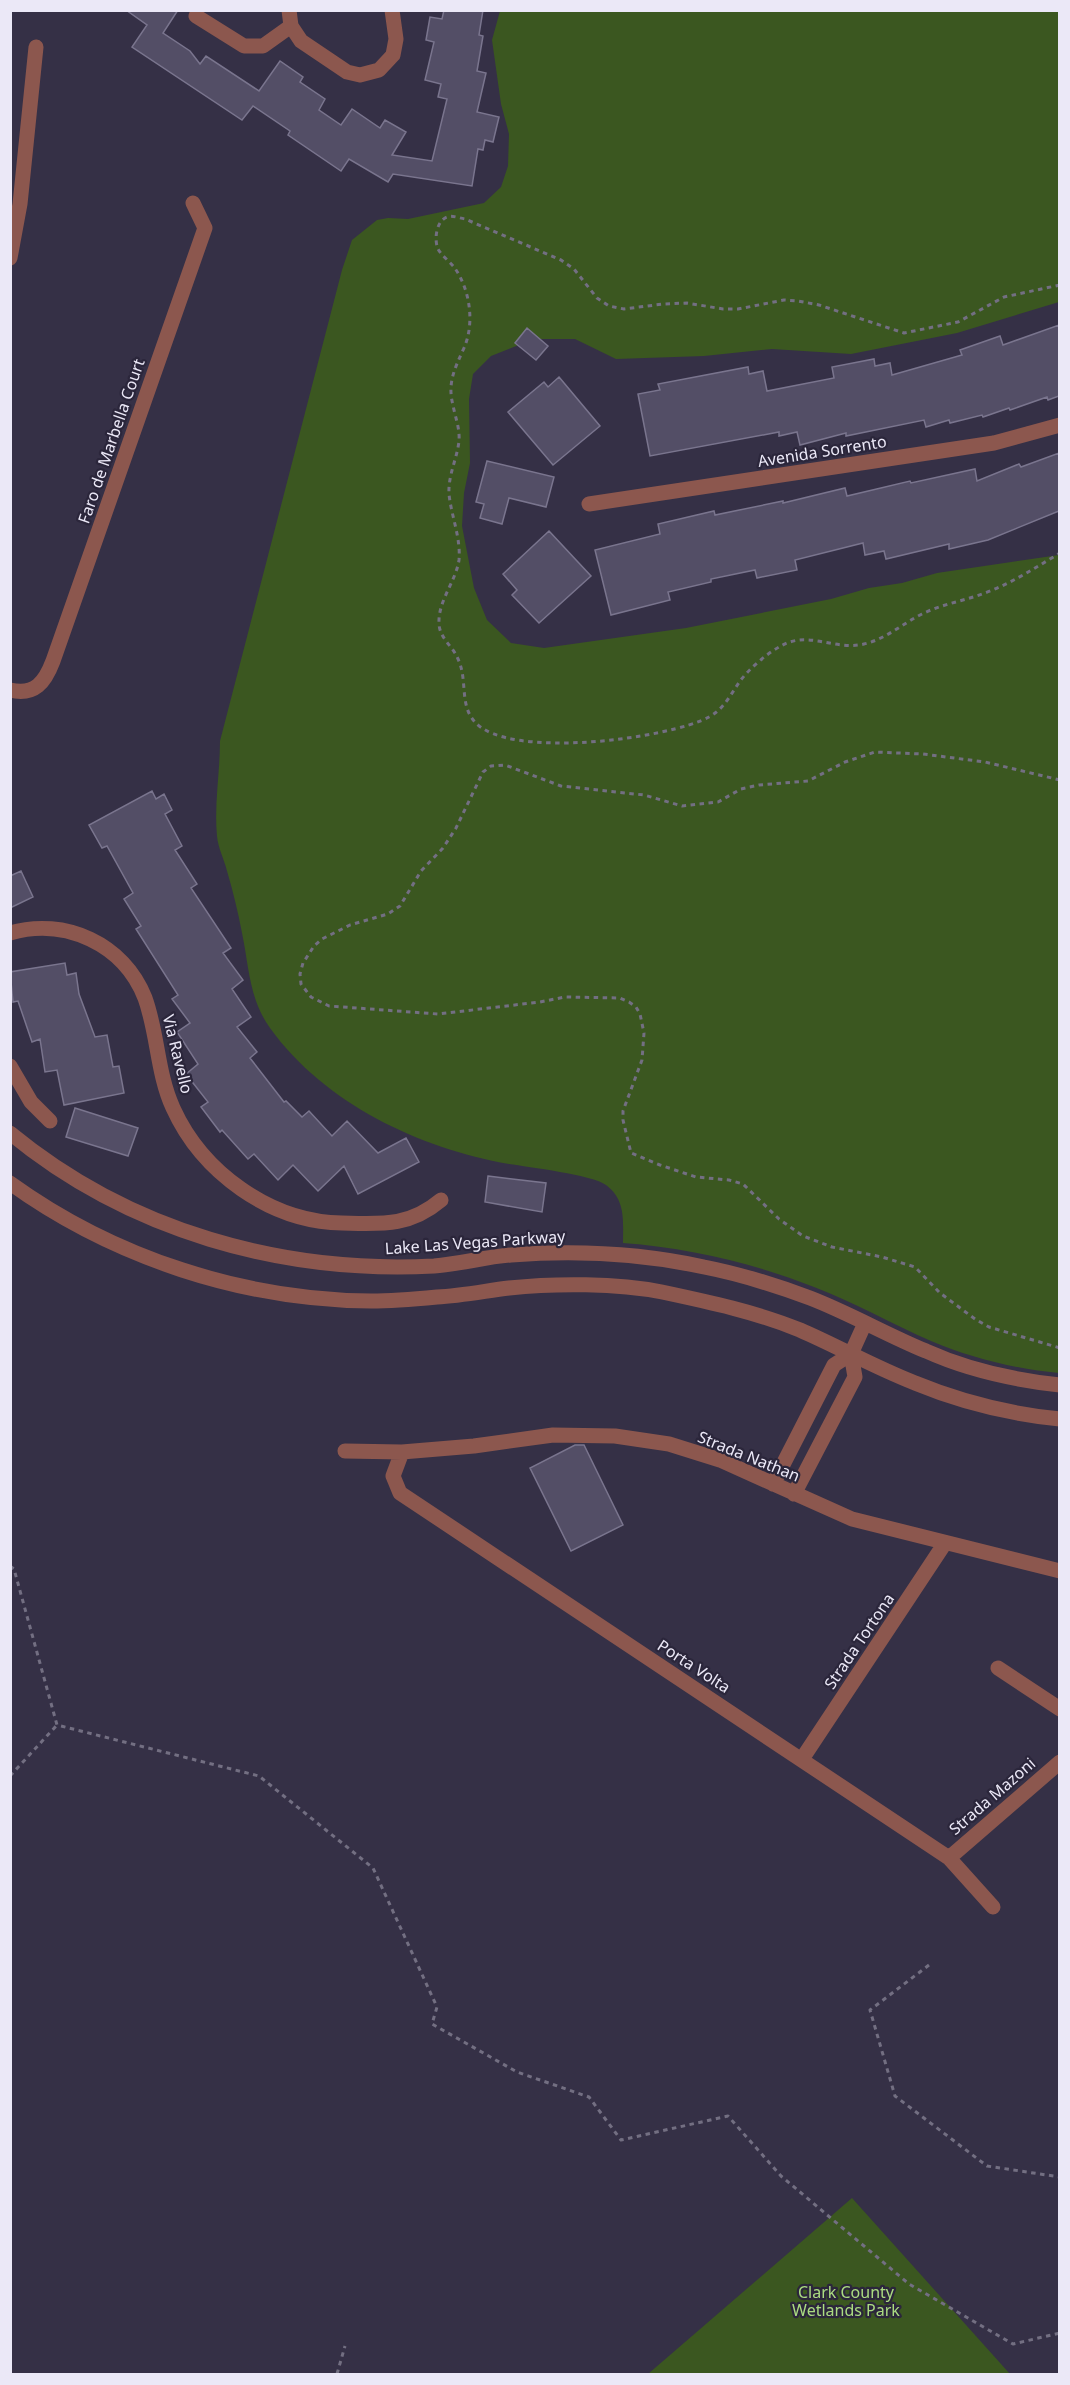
<svg xmlns="http://www.w3.org/2000/svg" width="1070" height="2385" viewBox="0 0 1070 2385" font-family="'Noto Sans',sans-serif">
<style>
.green{fill:#3b5720}
.building{fill:#534e66;stroke:#7a758e;stroke-width:1.5}
.lines{fill:none;stroke-linecap:round;stroke-linejoin:round}
.path{stroke:#736f82;stroke-width:3;stroke-dasharray:4.5 4.5;stroke-linecap:butt}
.minor{stroke:#8c574e;stroke-width:15}
.labels{text-anchor:middle;stroke-width:4.5;stroke-linejoin:round;paint-order:stroke}
.street-label{font-size:16px;fill:#ebe8f7;stroke:#2b263b}
.park-label{font-size:16px;fill:#abdc81;stroke:#2b263b}
</style>
<rect width="100%" height="100%" fill="#353046"/>
<!-- green -->
<path class="green" d="M 500,11 L 1059,11 L 1059,302 L 957,333 L 851,354 L 772,349 L 704,356 L 616,359 L 575,339 L 534,339 L 491,356 L 473,374 L 469,399 L 470,463 L 464,493 L 462,526 L 474,588 L 487,620 L 511,643 L 544,648 L 686,628 L 831,599 L 869,588 L 902,583 L 937,573 L 1059,555 L 1059,1373 C 1016,1369 971,1358 931,1341 C 892,1324 854,1302 814,1287 C 753,1263 689,1248 623,1243 C 623,1221 626,1200 606,1185 C 593,1175 528,1167 509,1164 C 419,1148 325,1104 270,1028 C 249,999 249,966 242,933 C 238,912 233,891 227,871 C 224,859 218,848 217,836 C 214,804 220,773 220,741 L 342,270 L 352,240 L 377,220 L 388,218 L 408,219 L 484,203 L 501,187 L 508,166 L 509,134 L 501,104 L 492,40 Z
M 852,2198 L 1010,2374 L 648,2374 Z"/>
<!-- building -->
<path class="building" d="M 126,10 L 178,10 L 163,33 L 190,51 L 200,64 L 206,56 L 259,91 L 280,61 L 303,77 L 300,82 L 325,99 L 319,110 L 341,125 L 352,109 L 380,128 L 385,120 L 406,132 L 392,155 L 432,161 L 447,99 L 438,97 L 441,84 L 425,80 L 434,42 L 426,40 L 430,17 L 442,19 L 444,10 L 483,10 L 479,35 L 483,36 L 477,71 L 486,73 L 477,112 L 499,117 L 493,142 L 485,140 L 483,150 L 478,149 L 472,186 L 393,174 L 388,182 L 349,159 L 341,171 L 288,135 L 290,131 L 253,106 L 242,120 L 132,47 L 147,25 Z
M 1059,325 L 1059,396 L 1048,400 L 1047,397 L 1010,410 L 1009,408 L 983,417 L 982,415 L 950,423 L 949,420 L 926,427 L 924,420 L 846,436 L 846,433 L 800,445 L 797,432 L 779,436 L 779,432 L 650,456 L 638,394 L 660,390 L 658,384 L 748,367 L 749,374 L 763,371 L 767,391 L 834,378 L 832,367 L 874,359 L 875,366 L 890,363 L 892,375 L 962,355 L 960,350 L 1000,336 L 1003,345 Z
M 527,328 L 548,346 L 536,360 L 515,343 Z
M 559,377 L 600,426 L 553,465 L 508,412 L 544,382 L 548,387 Z
M 1059,453 L 1059,511 L 988,540 L 949,549 L 949,544 L 886,559 L 884,551 L 865,555 L 863,543 L 795,560 L 797,570 L 757,578 L 755,570 L 711,579 L 711,582 L 668,592 L 670,600 L 611,615 L 595,550 L 660,534 L 658,524 L 714,511 L 715,515 L 783,501 L 783,503 L 845,488 L 847,496 L 910,481 L 911,483 L 975,469 L 977,481 L 1019,464 L 1021,467 Z
M 487,461 L 554,477 L 546,507 L 509,498 L 502,524 L 480,518 L 484,504 L 476,502 Z
M 549,531 L 591,576 L 539,623 L 512,595 L 517,590 L 503,574 Z
M 152,791 L 156,799 L 164,794 L 172,810 L 165,814 L 182,846 L 175,850 L 197,884 L 191,888 L 231,948 L 223,953 L 243,980 L 232,989 L 251,1017 L 237,1027 L 257,1052 L 250,1058 L 284,1102 L 286,1101 L 302,1117 L 309,1111 L 332,1136 L 347,1121 L 378,1153 L 406,1138 L 419,1162 L 358,1194 L 344,1166 L 318,1191 L 293,1165 L 278,1180 L 254,1154 L 248,1159 L 222,1130 L 220,1132 L 201,1107 L 208,1102 L 186,1074 L 198,1064 L 177,1032 L 190,1023 L 172,999 L 178,995 L 136,929 L 141,926 L 124,899 L 133,893 L 107,846 L 102,848 L 89,825 Z
M 21,871 L 33,897 L 10,908 L 10,876 Z
M 65,963 L 67,975 L 76,973 L 79,994 L 95,1037 L 107,1035 L 113,1067 L 119,1066 L 124,1093 L 64,1105 L 57,1070 L 45,1072 L 40,1039 L 32,1042 L 18,1001 L 13,1002 L 10,972 Z
M 75,1108 L 138,1128 L 128,1156 L 66,1137 Z
M 488,1176 L 546,1183 L 542,1212 L 485,1202 Z
M 575,1445 L 584,1445 L 623,1525 L 571,1551 L 530,1468 Z"/>
<g class="lines">
<!-- path -->
<path class="path" d="M 1060,285 L 1004,297 L 958,322 L 904,333 L 819,305 L 798,301 L 784,300 L 738,309 L 723,309 L 687,303 L 663,304 L 624,309 L 609,306 L 597,298 L 574,269 L 561,260 L 465,219 C 459,218 452,215 447,217 C 436,221 434,240 438,249 C 442,256 449,261 454,267 C 470,289 475,323 464,348 C 455,368 447,383 453,405 C 455,417 460,428 459,441 C 457,459 448,475 449,494 C 451,515 461,538 459,560 C 456,581 438,601 439,623 C 439,638 453,646 458,659 C 468,680 459,705 475,722 C 508,760 668,739 709,717 C 724,709 731,694 740,681 C 750,668 766,654 781,646 C 808,630 835,651 864,644 C 886,639 902,624 922,614 C 942,604 964,601 985,593 C 1012,583 1035,568 1060,553
M 1060,780 L 985,762 L 923,754 L 875,752 L 845,762 L 808,781 L 759,785 L 741,789 L 718,802 L 682,806 L 644,795 L 561,786 L 505,765 L 491,766 L 483,772 L 456,828 L 443,848 L 421,871 L 400,906 L 388,914 L 350,925 L 322,939 L 314,946 L 303,963 L 300,974 L 301,984 L 311,997 L 329,1006 L 438,1014 L 540,1002 L 565,997 L 620,998 L 629,1002 L 636,1007 L 640,1014 L 644,1033 L 642,1060 L 623,1111 L 623,1120 L 631,1153 L 660,1165 L 696,1177 L 729,1180 L 743,1184 L 779,1219 L 803,1236 L 832,1247 L 882,1257 L 915,1267 L 940,1293 L 975,1319 L 989,1327 L 1060,1348
M 10,1566 L 14,1569 L 57,1725 L 259,1776 L 373,1868 L 437,2007 L 432,2024 L 517,2072 L 589,2097 L 621,2140 L 728,2116 L 781,2176 L 909,2284 L 1013,2344 L 1060,2333
M 10,1776 L 57,1725
M 929,1965 L 870,2010 L 895,2096 L 987,2166 L 1060,2177
M 337,2374 L 345,2346"/>
<!-- minor -->
<path class="minor" d="M 289,10 L 291,26 L 301,41 L 347,72 L 360,75 L 379,70 L 393,55 L 396,39 L 392,10
M 196,16 L 244,46 L 263,46 L 291,26
M 10,258 L 20,204 L 36,47
M 589,504 L 994,443 L 1060,425
M 10,690 C 35,696 45,682 53,661 L 205,228 L 193,203
M 10,933 C 65,917 124,944 145,998 C 158,1034 157,1073 173,1108 C 202,1172 270,1222 342,1223 C 381,1224 409,1227 441,1200
M 10,1066 L 31,1102 L 50,1121
M 10,1133 C 129,1231 282,1274 434,1266 C 460,1264 485,1257 511,1255 C 576,1250 640,1253 704,1267 C 740,1274 775,1285 810,1298 C 849,1313 887,1335 926,1351 C 968,1370 1014,1380 1060,1385
M 10,1183 C 114,1258 243,1300 371,1301 C 393,1301 416,1299 437,1297 C 461,1296 485,1291 509,1288 C 555,1283 617,1283 662,1292 C 709,1302 756,1312 800,1330 C 839,1347 876,1368 915,1383 C 961,1402 1010,1414 1060,1419
M 345,1451 L 402,1452 L 474,1446 L 553,1435 L 615,1436 L 669,1444 L 720,1460 L 852,1519 L 1060,1571
M 402,1452 L 393,1476 L 400,1493 L 949,1858 L 993,1907
M 773,1484 L 834,1365 L 851,1354 L 865,1323
M 794,1494 L 855,1377 L 851,1354
M 998,1668 L 1060,1709
M 802,1759 L 945,1543
M 949,1858 L 1060,1762"/>
</g>
<g class="labels">
<!-- street labels -->
<g class="street-label">
<text transform="translate(111 441) rotate(-71)" y="6">Faro de Marbella Court</text>
<text transform="translate(822 451) rotate(-9)" y="6">Avenida Sorrento</text>
<text transform="translate(178 1054) rotate(76)" y="6">Via Ravello</text>
<text transform="translate(475 1242) rotate(-4)" y="6">Lake Las Vegas Parkway</text>
<text transform="translate(749 1456) rotate(22)" y="6">Strada Nathan</text>
<text transform="translate(859 1641) rotate(-56)" y="6">Strada Tortona</text>
<text transform="translate(694 1666) rotate(33)" y="6">Porta Volta</text>
<text transform="translate(992 1796) rotate(-41)" y="6">Strada Mazoni</text>
</g>
<!-- park labels -->
<g class="park-label">
<text x="846" y="2298">Clark County<tspan x="846" dy="18">Wetlands Park</tspan></text>
</g>
</g>
<!-- border -->
<rect width="1070" height="2385" fill="none" stroke="#ebe8f7" stroke-width="24"/>
</svg>
